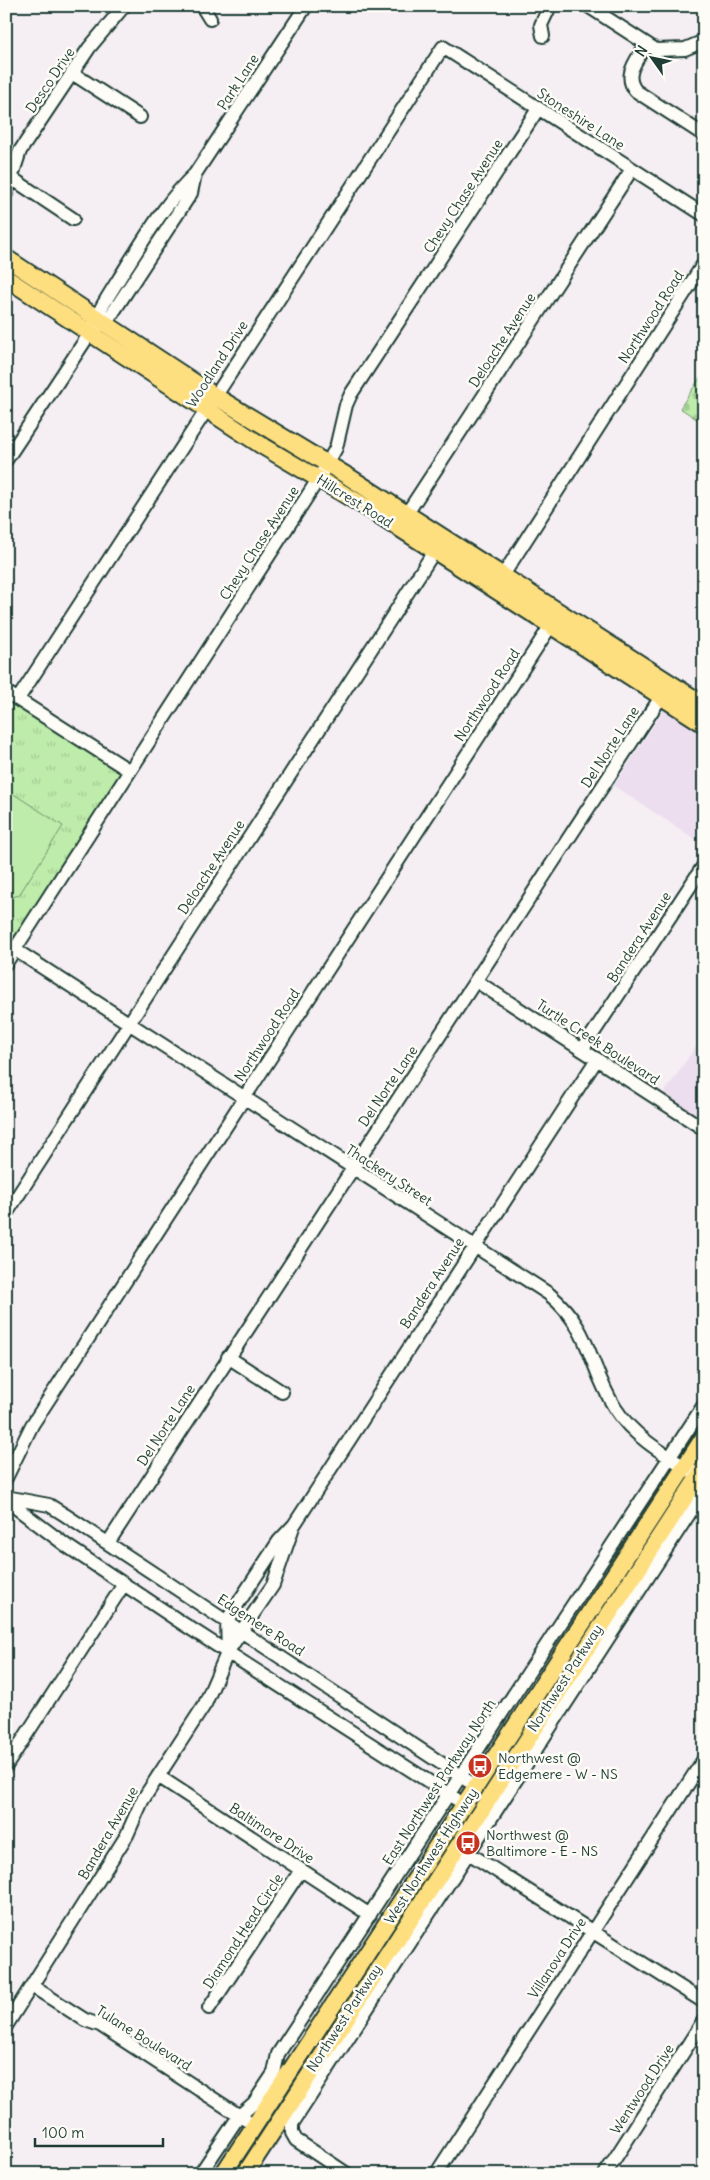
<svg xmlns="http://www.w3.org/2000/svg" width="710" height="2180" viewBox="0 0 710 2180" font-family="Delius,sans-serif">
<style>
.built{fill:#ecdeee}
.grass{fill:url(#grass-tufts);stroke:#6e946f}
.cemetery{fill:url(#cemetery-stones);stroke:#6e946f}
.pitch{fill:#beecaa;stroke:#6e946f}
.lines{fill:none;stroke-linecap:round;stroke-linejoin:round}
.minor-casing{stroke:#1f3d34;stroke-width:16}
.major-casing{stroke:#1f3d34;stroke-width:20}
.minor{stroke:#fdfcf7;stroke-width:12}
.major{stroke:#fedf80;stroke-width:16}
.labels{text-anchor:middle;stroke-width:5;stroke-linejoin:round;paint-order:stroke}
.street-label{font-size:14px;fill:#1f3d34;stroke:#fdfcf7}
.poi-label{font-size:14px;fill:#1f3d34;stroke:#fdfcf7;text-anchor:start}
</style>
<defs>
<pattern id="grass-tufts" width="24" height="20" patternUnits="userSpaceOnUse" patternTransform="scale(1.25)"><rect width="24" height="20" fill="#beecaa"/><path d="M3 7l-1-3M5 7V3M7 7l1-3M15 17l-1-3M17 17v-4M19 17l1-3" fill="none" stroke="#a3cb93"/></pattern>
<pattern id="cemetery-stones" width="16" height="16" patternUnits="userSpaceOnUse" patternTransform="scale(1.25)"><rect width="16" height="16" fill="#beecaa"/><path d="M2 7V4a2 2 0 0 1 4 0v3zM10 15v-3a2 2 0 0 1 4 0v3z" fill="#a3cb93"/></pattern>
</defs>
<rect width="100%" height="100%" fill="#f5eef3"/>
<filter id="ink" filterUnits="userSpaceOnUse"><feTurbulence type="fractalNoise" baseFrequency=".02" numOctaves="2"/><feDisplacementMap in="SourceGraphic" scale="10" xChannelSelector="R" yChannelSelector="G"/><feConvolveMatrix kernelMatrix="1 2 1 2 8 2 1 2 1" color-interpolation-filters="sRGB"/></filter>
<g filter="url(#ink)">
<!-- built -->
<path class="built" d="M 665,708 L 704,734 L 704,845 L 614,786 Z
M 704,1034 L 704,1121 L 663,1095 Z"/>
<!-- grass -->
<path class="grass" d="M 6,700 L 120,773 L 15,936 L 6,931 Z"/>
<!-- cemetery -->
<path class="cemetery" d="M 704,372 L 704,424 L 680,408 Z"/>
<!-- pitch -->
<path class="pitch" d="M 6,789 L 63,826 L 19,895 L 6,899 Z"/>
<g class="lines">
<defs>
<path id="minor" d="M 202,6 L 210,19
M 588,6 L 656,50 L 685,49 L 704,41
M 543,36 L 541,25 L 550,6
M 646,44 C 638,59 622,75 636,91 L 704,135
M 72,73 L 140,117
M 10,177 L 73,219
M 6,194 L 20,151 L 89,48 L 124,6
M 98,327 L 110,317 L 191,193 L 195,174
M 6,460 L 90,333 C 99,308 113,289 127,266 C 147,235 167,200 195,174 L 306,6
M 402,521 L 632,169
M 498,583 L 704,263
M 6,692 L 130,771
M 18,699 L 443,47 L 704,215
M 6,944 L 549,1294 C 592,1330 588,1365 615,1408 C 635,1440 673,1459 704,1479
M 6,963 L 319,478 L 336,448 L 346,405 L 351,394 L 538,109
M 476,981 L 704,1129
M 582,1050 L 704,865
M 6,1214 L 439,544
M 228,1357 L 282,1392
M 6,1478 L 32,1425 L 555,619
M 6,1497 L 49,1505 L 65,1515 L 468,1781
M 6,1500 L 67,1546 L 182,1623 L 456,1799
M 108,1543 L 661,697
M 228,1651 L 227,1621 L 233,1611 L 279,1541 L 294,1525 L 597,1059
M 6,1766 L 124,1584
M 158,1776 L 370,1915
M 470,1854 L 704,2002
M 32,1986 L 85,2020 L 100,2025 L 246,2120
M 209,2008 L 301,1870
M 6,2026 L 127,1835 L 142,1801 L 205,1704 L 228,1651 L 273,1585 L 293,1527
M 200,2174 L 239,2116 L 254,2103 L 274,2073 L 278,2054 L 704,1405
M 347,2174 L 296,2140 L 292,2133 L 292,2124 L 704,1491
M 436,2174 L 704,1759
M 605,2174 L 704,2020"/>
<path id="major" d="M 6,258 L 215,396 L 349,477 L 704,705
M 6,278 L 261,445 L 376,513 L 704,724
M 223,2174 L 704,1437
M 245,2174 L 704,1468"/>
</defs>
<!-- minor casing -->
<use href="#minor" class="minor-casing"/>
<!-- major casing -->
<use href="#major" class="major-casing"/>
<!-- minor -->
<use href="#minor" class="minor"/>
<!-- major -->
<use href="#major" class="major"/>
</g>
</g>
<!-- icons -->
<defs>
<symbol id="bus-disc" viewBox="-11 -11 22 22"><circle r="9.5" fill="#c8321e" stroke="#fdfcf7"/><path d="M-5-6H5V4H4V6H2V4H-2V6H-4V4H-5ZM-3.5-4V0h7V-4ZM-3.5 1.2v1.5H-2V1.2ZM2 1.2v1.5H3.5V1.2Z" fill="#fff"/></symbol>
</defs>
<g fill-rule="evenodd">
<use href="#bus-disc" x="466" y="1752" width="28" height="28"/>
<use href="#bus-disc" x="454" y="1829" width="28" height="28"/>
</g>
<g class="labels">
<!-- street labels -->
<g class="street-label">
<text transform="translate(50 80) rotate(-56)" y="5">Desco Drive</text>
<text transform="translate(238 82) rotate(-57)" y="5">Park Lane</text>
<text transform="translate(581 119) rotate(33)" y="5">Stoneshire Lane</text>
<text transform="translate(463 196) rotate(-57)" y="5">Chevy Chase Avenue</text>
<text transform="translate(651 317) rotate(-57)" y="5">Northwood Road</text>
<text transform="translate(502 340) rotate(-57)" y="5">Deloache Avenue</text>
<text transform="translate(217 364) rotate(-57)" y="5">Woodland Drive</text>
<text transform="translate(355 501) rotate(32)" y="5">Hillcrest Road</text>
<text transform="translate(259 543) rotate(-57)" y="5">Chevy Chase Avenue</text>
<text transform="translate(487 695) rotate(-57)" y="5">Northwood Road</text>
<text transform="translate(610 747) rotate(-57)" y="5">Del Norte Lane</text>
<text transform="translate(211 867) rotate(-57)" y="5">Deloache Avenue</text>
<text transform="translate(639 937) rotate(-57)" y="5">Bandera Avenue</text>
<text transform="translate(267 1035) rotate(-57)" y="5">Northwood Road</text>
<text transform="translate(598 1042) rotate(33)" y="5">Turtle Creek Boulevard</text>
<text transform="translate(388 1086) rotate(-56)" y="5">Del Norte Lane</text>
<text transform="translate(389 1175) rotate(33)" y="5">Thackery Street</text>
<text transform="translate(432 1283) rotate(-57)" y="5">Bandera Avenue</text>
<text transform="translate(166 1425) rotate(-57)" y="5">Del Norte Lane</text>
<text transform="translate(261 1625) rotate(33)" y="5">Edgemere Road</text>
<text transform="translate(565 1678) rotate(-57)" y="5">Northwest Parkway</text>
<text transform="translate(439 1782) rotate(-57)" y="5">East Northwest Parkway North</text>
<text transform="translate(108 1833) rotate(-60)" y="5">Bandera Avenue</text>
<text transform="translate(272 1833) rotate(33)" y="5">Baltimore Drive</text>
<text transform="translate(431 1856) rotate(-57)" y="5">West Northwest Highway</text>
<text transform="translate(243 1931) rotate(-57)" y="5">Diamond Head Circle</text>
<text transform="translate(557 1958) rotate(-57)" y="5">Villanova Drive</text>
<text transform="translate(344 2018) rotate(-57)" y="5">Northwest Parkway</text>
<text transform="translate(144 2038) rotate(32)" y="5">Tulane Boulevard</text>
<text transform="translate(642 2089) rotate(-57)" y="5">Wentwood Drive</text>
</g>
<!-- poi labels -->
<g class="poi-label">
<text x="498" y="1763">Northwest @<tspan x="498" dy="16">Edgemere - W - NS</tspan></text>
<text x="486" y="1840">Northwest @<tspan x="486" dy="16">Baltimore - E - NS</tspan></text>
</g>
</g>
<!-- margin -->
<rect width="710" height="2180" fill="none" stroke="#fdfcf7" stroke-width="25"/>
<rect x="12" y="12" width="685" height="2155" fill="none" stroke="#1f3d34" stroke-width="2" filter="url(#ink)"/>
<!-- north arrow -->
<g transform="translate(652 58) rotate(303)" stroke="#fdfcf7" stroke-width="4" paint-order="stroke">
<path d="M0-4L9 19L0 12L-9 19Z" fill="#1f3d34"/>
<text y="-8" font-size="14" font-weight="bold" text-anchor="middle" fill="#1f3d34">N</text>
</g>
<!-- scale -->
<path d="M35 2138v8h128v-8" fill="none" stroke="#1f3d34" stroke-width="2.5"/>
<text x="42" y="2138" font-size="15" fill="#1f3d34" stroke="#fdfcf7" stroke-width="4" paint-order="stroke">100 m</text>
</svg>
